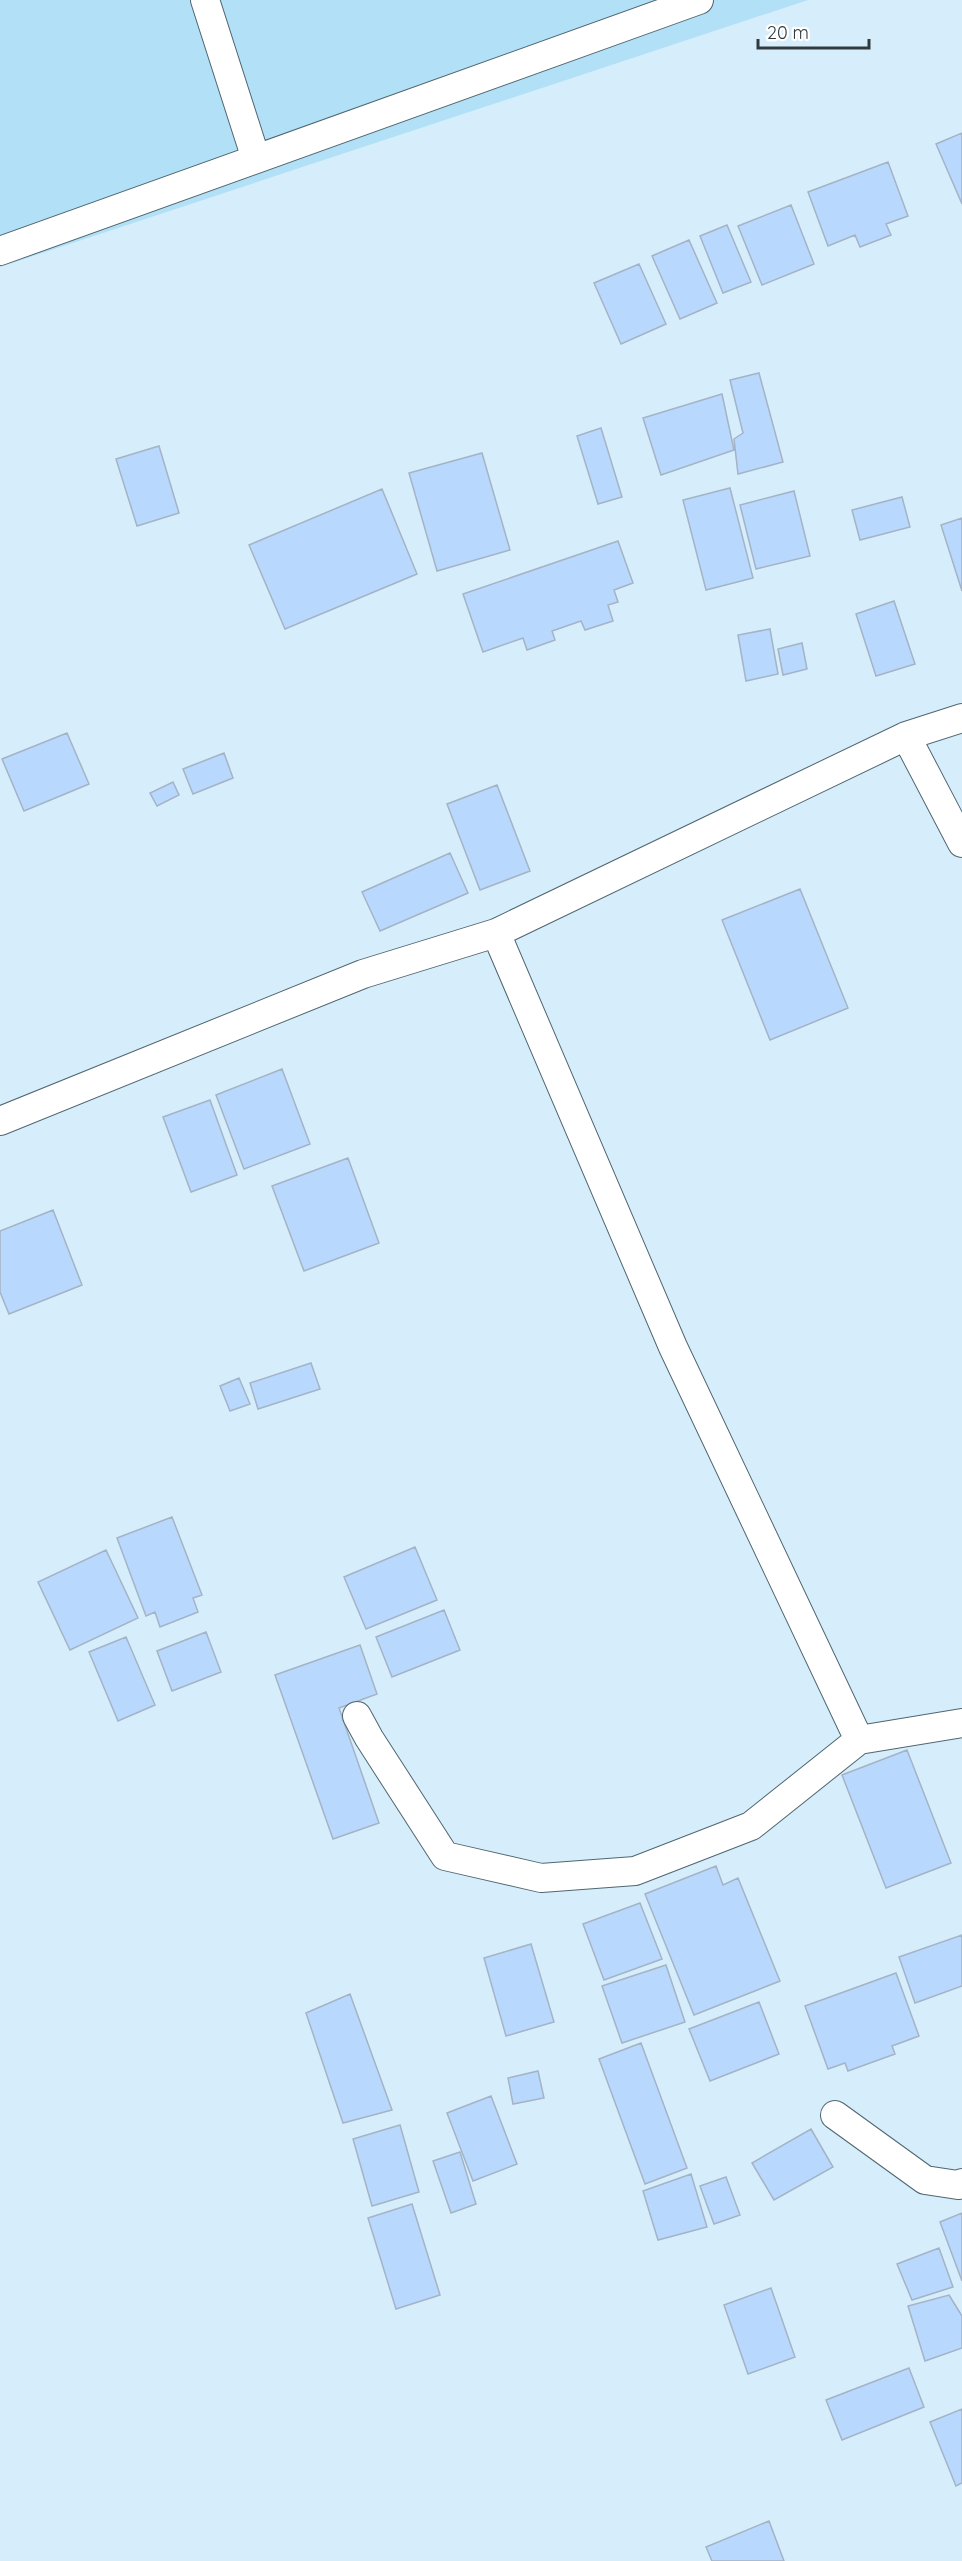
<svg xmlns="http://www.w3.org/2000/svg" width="962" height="2561" viewBox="0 0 962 2561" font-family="Quicksand,sans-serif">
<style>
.green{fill:#b2e0f6}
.building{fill:#b9d8fe;stroke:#a4b3c5;stroke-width:1.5}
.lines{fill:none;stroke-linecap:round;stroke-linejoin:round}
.street-casing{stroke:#506670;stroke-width:30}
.street{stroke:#fff;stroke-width:28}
</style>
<rect width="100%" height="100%" fill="#d6eefb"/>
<!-- green -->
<path class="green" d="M 0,0 L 808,0 L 0,267 Z"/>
<!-- building -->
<path class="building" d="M 962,133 L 962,204 L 936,144 Z
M 888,162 L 908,216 L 886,224 L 891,235 L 860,247 L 855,235 L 828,246 L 808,192 Z
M 791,205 L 814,264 L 762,285 L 738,226 Z
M 727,225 L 751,282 L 723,293 L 700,236 Z
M 689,240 L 717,303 L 680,319 L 652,256 Z
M 639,264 L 666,324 L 621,344 L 594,283 Z
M 759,373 L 783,462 L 738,474 L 734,439 L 743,433 L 730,380 Z
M 722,394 L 734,450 L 661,475 L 643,418 Z
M 601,428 L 622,497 L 598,504 L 577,436 Z
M 159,446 L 179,513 L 137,526 L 116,459 Z
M 482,453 L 510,550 L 437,571 L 409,473 Z
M 730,488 L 753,578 L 706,590 L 683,500 Z
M 382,489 L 417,574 L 285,629 L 249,545 Z
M 794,491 L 810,556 L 756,569 L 740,505 Z
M 902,497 L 910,527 L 860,540 L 852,510 Z
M 962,518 L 962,591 L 941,525 Z
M 618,541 L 633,583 L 614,590 L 618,602 L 608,605 L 613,621 L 585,630 L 581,621 L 552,631 L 555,640 L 527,650 L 523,638 L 483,652 L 463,594 Z
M 894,601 L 915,664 L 876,676 L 856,614 Z
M 770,629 L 778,674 L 746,681 L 738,635 Z
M 802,643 L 807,669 L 783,675 L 778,649 Z
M 67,733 L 89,784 L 24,811 L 2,759 Z
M 224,753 L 233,778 L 193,794 L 183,769 Z
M 173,782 L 179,795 L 157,806 L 150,793 Z
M 497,785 L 530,871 L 480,890 L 447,804 Z
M 450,853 L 468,893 L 380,931 L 362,892 Z
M 800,889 L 848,1008 L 770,1040 L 722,920 Z
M 282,1069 L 310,1144 L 244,1169 L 216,1095 Z
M 210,1100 L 237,1175 L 191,1192 L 163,1117 Z
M 348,1158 L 379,1243 L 304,1271 L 272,1186 Z
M 53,1210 L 82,1285 L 9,1314 L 0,1292 L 0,1231 Z
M 311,1363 L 320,1389 L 258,1409 L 250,1383 Z
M 239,1378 L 250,1404 L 230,1411 L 220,1386 Z
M 172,1517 L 202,1595 L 193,1598 L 198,1612 L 160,1627 L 155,1612 L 146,1616 L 117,1538 Z
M 415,1547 L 437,1600 L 366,1629 L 344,1577 Z
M 106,1550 L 138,1618 L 70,1650 L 38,1582 Z
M 444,1610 L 460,1650 L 392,1677 L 376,1637 Z
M 206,1632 L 221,1672 L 172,1691 L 157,1651 Z
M 126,1637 L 155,1705 L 118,1721 L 89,1652 Z
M 360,1645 L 377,1694 L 339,1708 L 379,1823 L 333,1839 L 275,1675 Z
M 907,1750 L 951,1863 L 886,1888 L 842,1775 Z
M 716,1866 L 723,1885 L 738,1878 L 780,1981 L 694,2015 L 645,1894 Z
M 640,1903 L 662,1959 L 604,1980 L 583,1924 Z
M 962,1935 L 962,1986 L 915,2003 L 899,1957 Z
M 531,1944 L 554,2022 L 506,2036 L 484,1958 Z
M 666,1965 L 685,2022 L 622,2043 L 602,1986 Z
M 896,1973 L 919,2036 L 892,2046 L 895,2054 L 848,2071 L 845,2063 L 828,2069 L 805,2006 Z
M 350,1994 L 392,2110 L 343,2123 L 306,2013 Z
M 759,2002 L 779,2054 L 710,2081 L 689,2029 Z
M 641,2043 L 687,2168 L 645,2184 L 599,2059 Z
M 538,2071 L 544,2098 L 513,2104 L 508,2078 Z
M 491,2096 L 517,2164 L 473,2181 L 447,2113 Z
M 400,2125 L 419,2192 L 372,2206 L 353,2139 Z
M 811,2129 L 833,2167 L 774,2200 L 752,2163 Z
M 460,2152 L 476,2204 L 451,2213 L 433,2161 Z
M 691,2174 L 707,2227 L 658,2240 L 643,2191 Z
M 726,2177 L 740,2215 L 714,2224 L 700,2186 Z
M 412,2204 L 440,2295 L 396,2309 L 368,2218 Z
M 962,2213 L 962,2281 L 940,2222 Z
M 939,2248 L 953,2287 L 912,2300 L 897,2264 Z
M 771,2288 L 795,2357 L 748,2374 L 724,2305 Z
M 949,2295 L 962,2316 L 962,2348 L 925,2361 L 908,2306 Z
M 909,2368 L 924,2407 L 842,2440 L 826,2400 Z
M 962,2409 L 962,2483 L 956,2486 L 930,2422 Z
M 769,2521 L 784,2561 L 712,2561 L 706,2547 Z"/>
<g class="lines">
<defs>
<path id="street" d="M 205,0 L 256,159
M 0,251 L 699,0
M 906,736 L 962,843
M 496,933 L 673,1347 L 859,1740
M 0,1121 L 363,974 L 496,933 L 906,736 L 962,718
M 357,1716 L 369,1738 L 445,1856 L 541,1878 L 635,1871 L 751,1826 L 859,1740 L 962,1723
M 835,2115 L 925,2180 L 958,2185 L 962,2183"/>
</defs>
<!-- street casing -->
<use href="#street" class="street-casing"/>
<!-- street -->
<use href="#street" class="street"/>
</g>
<!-- scale -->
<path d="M758 39v9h111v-9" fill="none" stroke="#313b3f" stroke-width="3"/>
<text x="767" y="39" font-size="18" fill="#313b3f" stroke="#ffffff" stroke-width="4.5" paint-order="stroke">20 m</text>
</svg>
